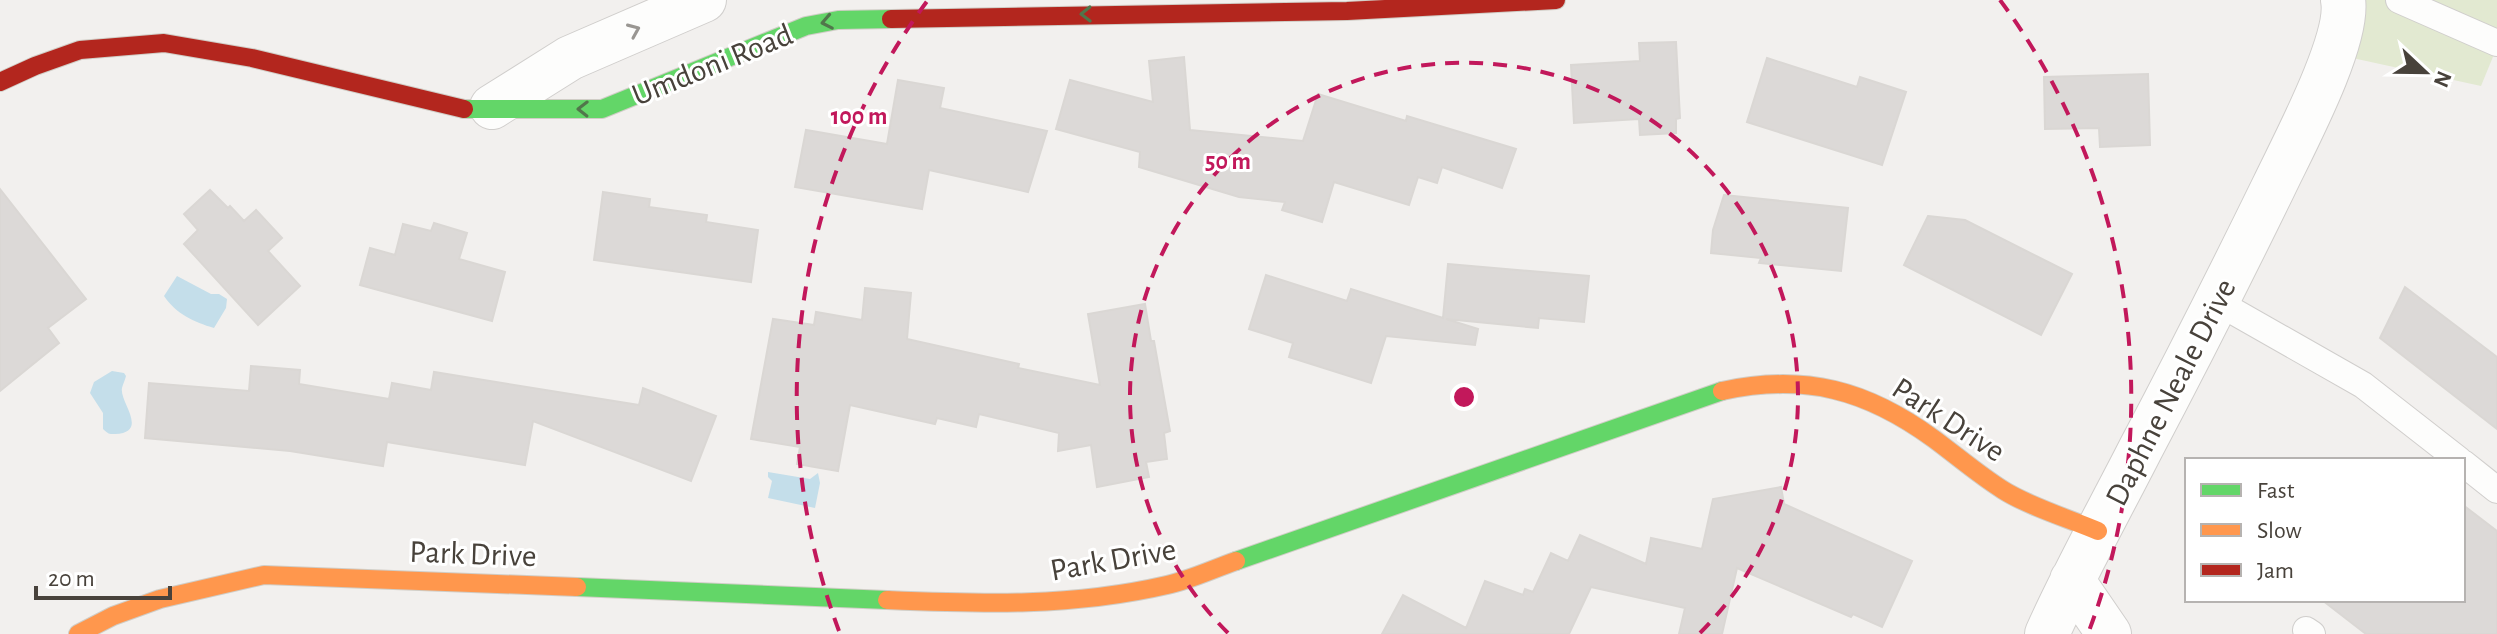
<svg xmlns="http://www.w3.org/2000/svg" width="2497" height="634" viewBox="0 0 2497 634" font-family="'Alegreya Sans',sans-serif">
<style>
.green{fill:#e2e9d1}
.water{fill:#c4deea}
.building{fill:#dcd9d7;stroke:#dad7d4;stroke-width:2}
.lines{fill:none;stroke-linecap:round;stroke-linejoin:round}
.lane-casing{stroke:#d0cecc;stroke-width:28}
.street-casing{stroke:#d0cecc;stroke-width:46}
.fast-casing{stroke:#d0cdc6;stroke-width:20}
.slow-casing{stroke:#d0cdc6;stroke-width:20}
.jam-casing{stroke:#d0cdc6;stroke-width:20}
.lane{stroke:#fdfdfc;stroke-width:26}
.street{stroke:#fdfdfc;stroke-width:44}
.fast{stroke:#63d668;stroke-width:18}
.slow{stroke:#ff974d;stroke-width:18}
.jam{stroke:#b3261e;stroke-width:18}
.oneway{stroke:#51764b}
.oneway2{stroke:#999692}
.ring{fill:none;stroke:#c2185b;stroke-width:4;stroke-dasharray:14 10}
.labels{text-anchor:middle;stroke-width:6;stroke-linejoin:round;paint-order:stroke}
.street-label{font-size:32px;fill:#48423b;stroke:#fff}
.centre{fill:#c2185b;stroke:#fff;stroke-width:4}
.ring-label{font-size:24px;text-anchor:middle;font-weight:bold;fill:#c2185b;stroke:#fff;stroke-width:6;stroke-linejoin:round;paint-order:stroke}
</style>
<rect width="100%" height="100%" fill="#f2f0ee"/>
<!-- green -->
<path class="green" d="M 2347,0 L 2497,0 L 2497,47 L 2481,86 L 2334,54 Z"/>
<!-- water -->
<path class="water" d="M 177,276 L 211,294 L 219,294 L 227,299 L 226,308 L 214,328 C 194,322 176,314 164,296 Z
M 112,371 L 124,373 L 126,376 C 125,380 123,384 122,388 C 119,402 150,432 115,434 C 108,434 109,434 103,429 L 103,413 L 90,393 L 94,382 Z
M 768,472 L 810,479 L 818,473 L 820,483 L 815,508 L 768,498 L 772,481 L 768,477 Z"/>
<!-- building -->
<path class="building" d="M 1676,42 L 1680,118 L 1676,119 L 1676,133 L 1640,135 L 1639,119 L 1574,123 L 1571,65 L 1640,61 L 1639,43 Z
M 1184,57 L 1190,130 L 1303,141 L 1318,94 L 1406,121 L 1407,116 L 1516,149 L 1502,188 L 1442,167 L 1437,183 L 1418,177 L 1409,205 L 1334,182 L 1322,222 L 1282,210 L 1285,202 L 1239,197 L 1139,167 L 1140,152 L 1056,129 L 1070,80 L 1153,102 L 1149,61 Z
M 1767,58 L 1857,87 L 1860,77 L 1906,92 L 1882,165 L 1747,122 Z
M 2148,74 L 2150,145 L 2100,147 L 2099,128 L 2045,129 L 2044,77 Z
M 898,80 L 944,88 L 940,108 L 1047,131 L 1028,192 L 929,170 L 922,209 L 795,187 L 806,130 L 887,144 Z
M 0,189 L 86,299 L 48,328 L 59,343 L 0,391 Z
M 210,190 L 228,208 L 230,206 L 244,221 L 256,210 L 282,238 L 268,251 L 300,286 L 258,325 L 184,244 L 198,230 L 184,214 Z
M 603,192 L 650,199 L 649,207 L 707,215 L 706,222 L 758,230 L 751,282 L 594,260 Z
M 1724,195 L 1848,208 L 1841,271 L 1759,263 L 1761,258 L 1711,253 L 1713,230 Z
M 1928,216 L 1965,220 L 2072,274 L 2041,335 L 1904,265 Z
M 434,223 L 467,233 L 459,259 L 505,272 L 492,321 L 360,285 L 370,248 L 395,255 L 403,224 L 431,231 Z
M 1448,264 L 1589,276 L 1584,322 L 1539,318 L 1538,328 L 1446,319 L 1478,329 L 1475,345 L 1386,336 L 1371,383 L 1289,357 L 1293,343 L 1249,329 L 1266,275 L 1347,301 L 1351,289 L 1443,318 Z
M 2405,287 L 2497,357 L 2497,429 L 2380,338 Z
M 865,288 L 911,293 L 907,339 L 1019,364 L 1018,368 L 1100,385 L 1088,314 L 1145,304 L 1151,341 L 1154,341 L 1170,431 L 1164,433 L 1167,459 L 1146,462 L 1149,477 L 1097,487 L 1091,445 L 1058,451 L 1059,433 L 979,414 L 976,427 L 937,418 L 935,424 L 850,405 L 838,471 L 797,464 L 800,447 L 751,439 L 773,319 L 814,325 L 816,312 L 862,320 Z
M 251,366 L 300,370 L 299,384 L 389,399 L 392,383 L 431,390 L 434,372 L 639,405 L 643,388 L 716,416 L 691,481 L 533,421 L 525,465 L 387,442 L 383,466 L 290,451 L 145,438 L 149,383 L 249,391 Z
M 1781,487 L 1784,504 L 1912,561 L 1882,627 L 1853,614 L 1851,617 L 1737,568 L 1722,634 L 1679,634 L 1685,608 L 1591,587 L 1569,634 L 1382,634 L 1403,595 L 1466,628 L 1485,581 L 1523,595 L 1525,589 L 1533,592 L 1551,553 L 1568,561 L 1580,535 L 1646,564 L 1651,538 L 1702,549 L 1713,499 Z
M 2463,505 L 2497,531 L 2497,634 L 2366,634 L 2322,600 L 2463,600 Z"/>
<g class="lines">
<defs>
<path id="lane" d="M 2399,0 L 2497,43
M 2217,302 L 2363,385 L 2459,460
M 2463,463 L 2497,490
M 2306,630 L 2312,634"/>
<path id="street" d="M 492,107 L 570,58 L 704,0
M 2072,580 L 2109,634
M 2047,634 C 2075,571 2109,511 2140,450 C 2186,363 2231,274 2274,186 C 2293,146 2350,40 2343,0"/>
<path id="fast" d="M 464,109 L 602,109 L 806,26 L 838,20 L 891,19
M 1236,561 L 1722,391
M 577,587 L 887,600"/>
<path id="slow" d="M 1722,391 C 1805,373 1867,390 1934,439 C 1957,456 1979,475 2003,490 C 2028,506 2070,519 2098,531
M 887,600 C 983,604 1072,607 1167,585 C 1190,580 1213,569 1236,561
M 78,634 L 113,616 L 160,599 L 264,575 L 577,587"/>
<path id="jam" d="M 891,19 L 1347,11 L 1556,0
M 0,82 L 35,66 L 80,50 L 164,43 L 252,58 L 464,109"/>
</defs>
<!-- lane casing -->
<use href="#lane" class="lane-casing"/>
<!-- street casing -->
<use href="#street" class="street-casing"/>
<!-- fast casing -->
<use href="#fast" class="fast-casing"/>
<!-- slow casing -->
<use href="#slow" class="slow-casing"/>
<!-- jam casing -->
<use href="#jam" class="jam-casing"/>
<!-- lane -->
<use href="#lane" class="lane"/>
<!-- street -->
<use href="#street" class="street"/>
<!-- fast -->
<use href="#fast" class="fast"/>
<!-- slow -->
<use href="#slow" class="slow"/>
<!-- jam -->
<use href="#jam" class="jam"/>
</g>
<!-- one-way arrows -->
<defs><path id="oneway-chevron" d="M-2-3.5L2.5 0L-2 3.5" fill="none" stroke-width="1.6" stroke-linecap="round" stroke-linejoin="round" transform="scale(2)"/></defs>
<g class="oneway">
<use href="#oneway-chevron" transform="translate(1086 14) rotate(179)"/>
<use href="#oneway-chevron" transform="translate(827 22) rotate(169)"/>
<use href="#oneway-chevron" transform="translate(583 109) rotate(-179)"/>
</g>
<use class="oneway2" href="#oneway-chevron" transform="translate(634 30) rotate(-23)"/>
<!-- distance rings -->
<g class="ring">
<path d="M1228 633A334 334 0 1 1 1700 633"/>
<path d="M839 631A667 667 0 0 1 928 0M2000 0A667 667 0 0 1 2089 631"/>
</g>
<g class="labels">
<!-- street labels -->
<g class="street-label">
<text transform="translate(712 64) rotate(-22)" y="11">Umdoni Road</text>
<text transform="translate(2170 392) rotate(-63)" y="11">Daphne Neale Drive</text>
<text transform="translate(1949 419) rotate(33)" y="11">Park Drive</text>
<text transform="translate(473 553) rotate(2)" y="11">Park Drive</text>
<text transform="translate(1113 559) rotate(-10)" y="11">Park Drive</text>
</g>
</g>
<circle cx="1464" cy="397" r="12" class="centre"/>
<g class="ring-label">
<text x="859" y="124">100 m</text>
<text x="1228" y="169">50 m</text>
</g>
<!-- legend -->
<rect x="2185" y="458" width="280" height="144" fill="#ffffff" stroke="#b6b3b1" stroke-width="2"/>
<rect x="2201" y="484" width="40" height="12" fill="#63d668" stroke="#b6b3b1" stroke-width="2"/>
<text x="2257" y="498" font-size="24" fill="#48423b">Fast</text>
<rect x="2201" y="524" width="40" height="12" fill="#ff974d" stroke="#b6b3b1" stroke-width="2"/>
<text x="2257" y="538" font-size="24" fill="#48423b">Slow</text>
<rect x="2201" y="564" width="40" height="12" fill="#b3261e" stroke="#b6b3b1" stroke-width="2"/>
<text x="2257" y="578" font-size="24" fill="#48423b">Jam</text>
<!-- north arrow -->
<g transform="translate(2425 72) rotate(112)" stroke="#ffffff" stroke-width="6" paint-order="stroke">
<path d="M0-6L14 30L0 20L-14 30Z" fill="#48423b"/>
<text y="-12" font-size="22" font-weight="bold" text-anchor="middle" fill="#48423b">N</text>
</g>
<!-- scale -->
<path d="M36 586v12h134v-12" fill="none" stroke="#48423b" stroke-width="4"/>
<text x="48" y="586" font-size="24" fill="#48423b" stroke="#ffffff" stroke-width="6" paint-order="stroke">20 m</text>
</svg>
